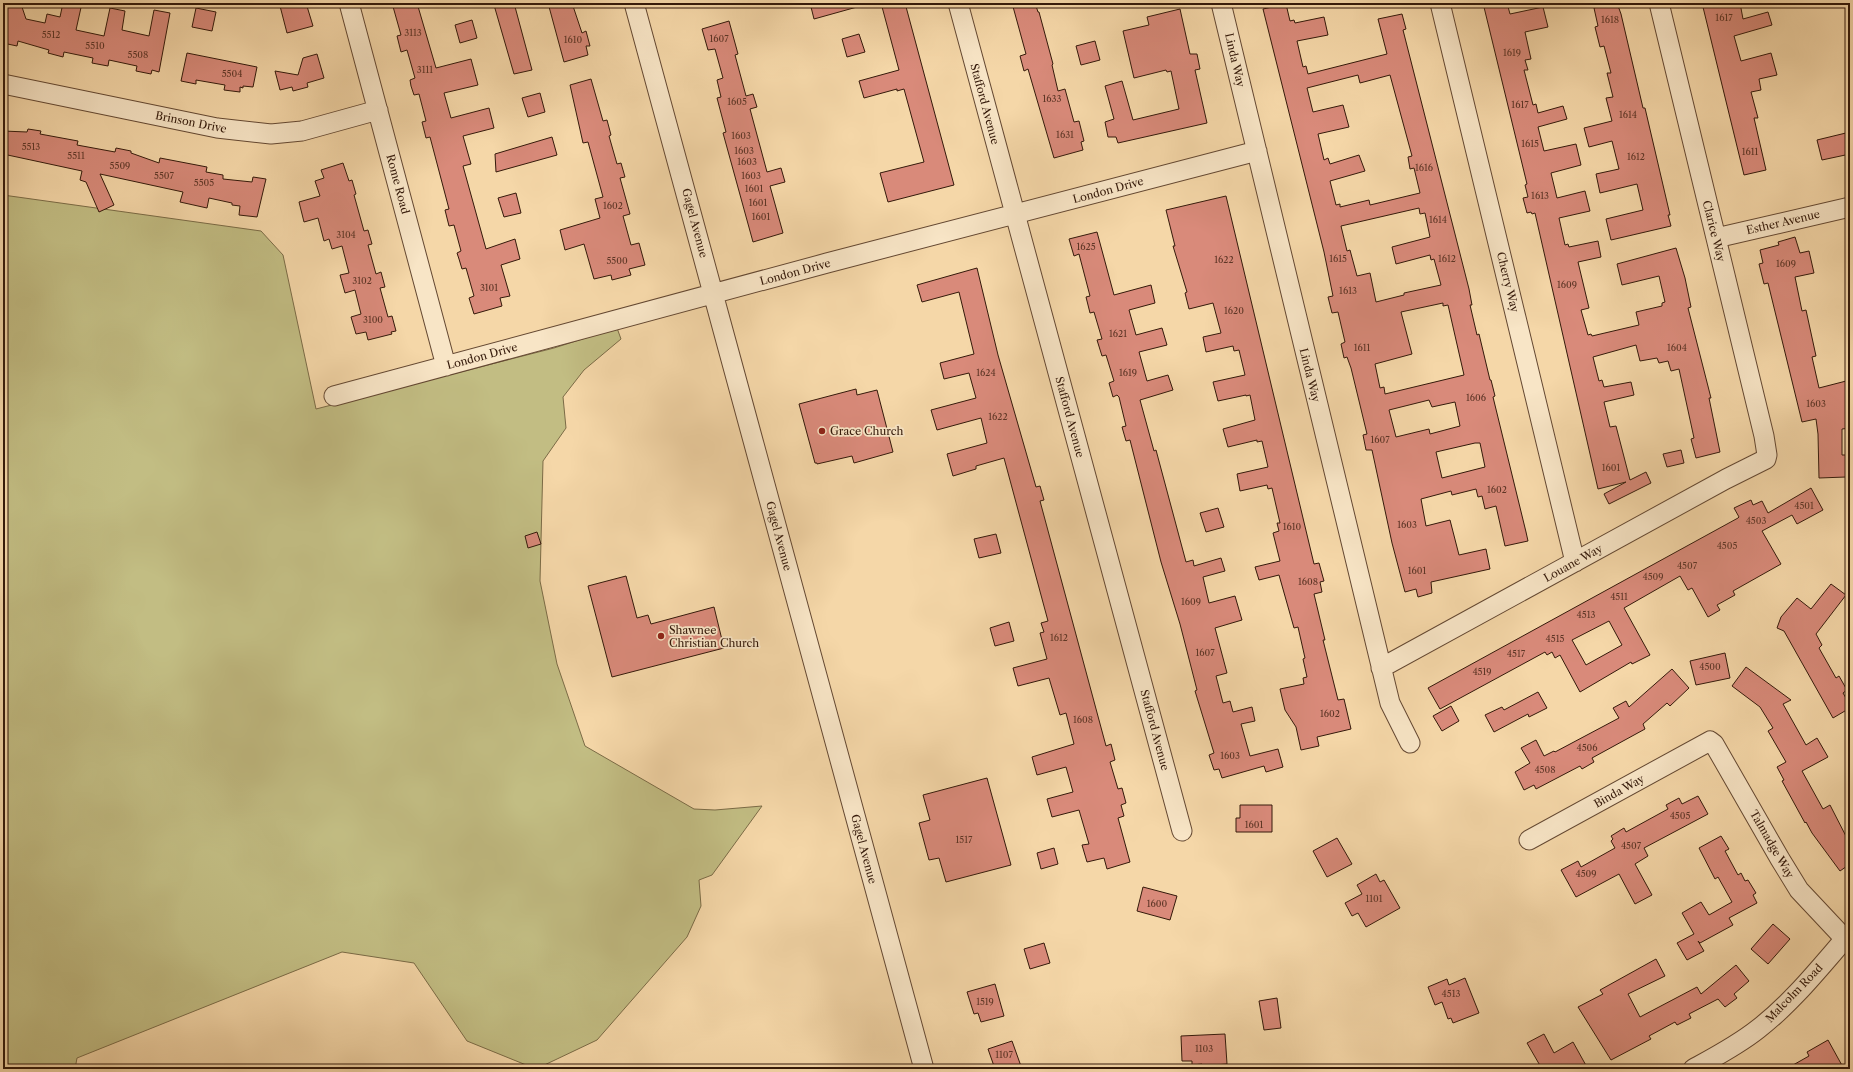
<svg xmlns="http://www.w3.org/2000/svg" width="1853" height="1072" viewBox="0 0 1853 1072" font-family="'Libre Caslon Text',serif">
<style>
.green{fill:#c2bd83;stroke:#7b6b46}
.building{fill:#d98a7a;stroke:#34190a;fill-rule:evenodd}
.lines{fill:none;stroke-linecap:round;stroke-linejoin:round}
.minor-casing{stroke:#644832;stroke-width:21}
.minor{stroke:#f8e5c6;stroke-width:19}
.poi-dot{fill:#8f2418;stroke:#f8e5c6;stroke-width:1.5}
.labels{text-anchor:middle;stroke-width:3.5;stroke-linejoin:round;paint-order:stroke}
.number-label{font-size:9px;fill:#5d3526}
.street-label{font-size:11px;fill:#34190a;stroke:#f8e5c6}
.poi-label{font-size:11px;fill:#34190a;stroke:#f8e5c6;text-anchor:start}
</style>
<rect width="100%" height="100%" fill="#f5d7a8"/>
<filter id="stains"><feTurbulence type="fractalNoise" baseFrequency=".005" numOctaves="4"/><feColorMatrix values="0 0 0 0 .2 0 0 0 0 .09 0 0 0 0 .02 0 0 0 .5 -.17"/></filter>
<radialGradient id="worn" r=".72"><stop offset=".6" stop-color="#630" stop-opacity="0"/><stop offset="1" stop-color="#630" stop-opacity=".3"/></radialGradient>
<!-- green -->
<path class="green" d="M 3,195 L 261,231 L 283,255 L 316,409 L 554,348 L 617,328 L 621,339 L 584,370 L 563,397 L 566,428 L 543,461 L 540,581 L 557,664 L 585,746 L 694,809 L 715,810 L 762,806 L 712,875 L 699,880 L 701,906 L 687,937 L 597,1040 L 536,1069 L 467,1041 L 414,963 L 342,952 L 77,1058 L 75,1069 L 3,1069 Z"/>
<!-- building -->
<path class="building" d="M 3,3 L 22,7 L 26,19 L 45,23 L 47,14 L 60,17 L 63,3 L 82,3 L 76,30 L 104,36 L 110,8 L 125,11 L 122,30 L 149,36 L 154,10 L 170,13 L 159,72 L 152,70 L 151,74 L 136,71 L 137,66 L 109,60 L 108,66 L 92,63 L 93,58 L 64,52 L 63,57 L 48,53 L 49,50 L 18,41 L 17,46 L 3,43 Z
M 291,3 L 306,3 L 313,26 L 287,33 L 280,6 Z
M 392,3 L 417,3 L 436,68 L 471,59 L 478,85 L 444,93 L 451,118 L 489,108 L 494,128 L 463,136 L 471,164 L 463,166 L 486,249 L 515,239 L 520,259 L 501,265 L 510,296 L 500,298 L 502,306 L 474,314 L 469,298 L 474,296 L 466,268 L 462,269 L 459,259 L 457,253 L 461,251 L 454,225 L 449,226 L 445,210 L 449,209 L 430,137 L 426,138 L 422,122 L 426,121 L 419,94 L 414,95 L 411,86 L 410,80 L 415,78 L 407,50 L 401,52 L 397,36 L 401,35 Z
M 502,3 L 514,3 L 532,70 L 514,74 L 494,5 Z
M 548,3 L 572,3 L 582,33 L 586,31 L 590,46 L 586,46 L 588,55 L 564,62 Z
M 810,3 L 856,3 L 857,7 L 814,19 Z
M 881,3 L 905,3 L 954,185 L 888,202 L 880,173 L 924,162 L 904,89 L 897,91 L 897,89 L 864,98 L 859,81 L 899,70 Z
M 1012,3 L 1035,3 L 1038,12 L 1039,12 L 1053,64 L 1052,65 L 1058,91 L 1065,89 L 1074,122 L 1079,121 L 1084,141 L 1081,142 L 1083,150 L 1054,158 L 1028,69 L 1024,71 L 1020,56 L 1026,54 Z
M 1483,3 L 1507,3 L 1510,14 L 1543,7 L 1548,27 L 1525,32 L 1531,59 L 1525,60 L 1528,70 L 1524,70 L 1533,105 L 1536,104 L 1538,113 L 1563,106 L 1567,119 L 1538,127 L 1544,151 L 1576,144 L 1581,165 L 1551,173 L 1557,198 L 1585,191 L 1590,211 L 1559,218 L 1565,245 L 1568,244 L 1569,247 L 1598,241 L 1601,257 L 1578,262 L 1589,308 L 1581,310 L 1588,335 L 1591,334 L 1592,336 L 1639,325 L 1636,312 L 1662,306 L 1662,303 L 1665,302 L 1659,276 L 1622,285 L 1617,264 L 1676,248 L 1685,278 L 1691,307 L 1688,308 L 1711,398 L 1709,398 L 1720,452 L 1696,458 L 1691,439 L 1694,438 L 1679,369 L 1671,371 L 1668,361 L 1659,363 L 1657,358 L 1640,361 L 1636,345 L 1593,357 L 1599,381 L 1602,380 L 1604,387 L 1631,382 L 1634,395 L 1604,402 L 1610,427 L 1616,426 L 1630,480 L 1646,472 L 1651,483 L 1609,504 L 1604,494 L 1626,482 L 1598,489 L 1535,213 L 1532,214 L 1531,212 L 1527,213 L 1523,198 L 1528,197 L 1525,185 L 1527,184 Z
M 1613,3 L 1617,3 L 1621,14 L 1643,108 L 1645,108 L 1670,215 L 1668,215 L 1671,226 L 1611,240 L 1606,219 L 1643,210 L 1637,184 L 1600,193 L 1596,174 L 1619,169 L 1612,141 L 1589,147 L 1584,128 L 1612,121 L 1606,98 L 1613,97 L 1607,73 L 1611,73 L 1604,46 L 1600,47 L 1595,27 L 1598,26 L 1594,8 Z
M 1702,3 L 1740,3 L 1743,19 L 1768,12 L 1772,25 L 1734,36 L 1741,61 L 1771,53 L 1777,75 L 1759,79 L 1761,90 L 1751,92 L 1758,118 L 1754,118 L 1766,170 L 1744,175 Z
M 1286,4 L 1290,21 L 1294,20 L 1295,23 L 1324,17 L 1328,35 L 1297,41 L 1303,67 L 1306,66 L 1308,74 L 1387,54 L 1378,19 L 1402,14 L 1406,29 L 1403,30 L 1469,289 L 1472,305 L 1470,305 L 1477,335 L 1479,334 L 1490,380 L 1491,380 L 1495,396 L 1493,397 L 1526,532 L 1528,541 L 1505,546 L 1496,506 L 1485,509 L 1482,496 L 1478,497 L 1476,489 L 1452,495 L 1451,491 L 1421,499 L 1426,526 L 1450,520 L 1459,555 L 1486,549 L 1490,569 L 1431,582 L 1432,593 L 1418,597 L 1416,589 L 1405,592 L 1392,543 L 1372,450 L 1366,450 L 1363,435 L 1367,434 L 1360,405 L 1351,368 L 1347,357 L 1344,358 L 1341,344 L 1345,342 L 1338,312 L 1332,313 L 1328,297 L 1333,296 L 1324,252 L 1263,9 ZM 1358,75 L 1360,83 L 1390,75 L 1412,156 L 1408,157 L 1410,169 L 1414,168 L 1420,193 L 1370,205 L 1369,200 L 1340,207 L 1340,204 L 1336,205 L 1330,181 L 1365,171 L 1359,155 L 1330,164 L 1328,158 L 1324,160 L 1318,134 L 1349,127 L 1343,105 L 1313,112 L 1307,88 ZM 1419,208 L 1420,214 L 1425,213 L 1430,237 L 1392,247 L 1396,264 L 1430,255 L 1431,260 L 1434,259 L 1441,285 L 1404,293 L 1404,295 L 1376,302 L 1370,273 L 1357,276 L 1350,250 L 1347,251 L 1341,226 ZM 1443,303 L 1443,306 L 1448,305 L 1464,375 L 1385,394 L 1384,387 L 1380,388 L 1375,364 L 1412,354 L 1401,312 ZM 1429,400 L 1432,407 L 1455,402 L 1460,426 L 1430,434 L 1429,429 L 1396,437 L 1389,410 ZM 1475,443 L 1480,443 L 1485,467 L 1442,478 L 1436,452 Z
M 196,8 L 216,12 L 212,31 L 192,27 Z
M 1180,9 L 1190,54 L 1197,54 L 1200,69 L 1195,70 L 1207,123 L 1118,143 L 1116,137 L 1108,137 L 1105,122 L 1114,119 L 1105,86 L 1122,81 L 1133,120 L 1179,109 L 1171,71 L 1167,72 L 1166,70 L 1134,78 L 1123,31 L 1149,25 L 1147,17 Z
M 472,20 L 477,38 L 460,43 L 455,25 Z
M 729,21 L 738,54 L 735,55 L 746,96 L 753,94 L 757,107 L 750,109 L 767,172 L 781,168 L 785,182 L 770,186 L 783,233 L 753,242 L 723,133 L 726,132 L 717,98 L 721,97 L 717,80 L 723,78 L 715,49 L 708,50 L 702,29 Z
M 859,34 L 865,52 L 847,57 L 842,39 Z
M 1095,41 L 1100,60 L 1081,65 L 1076,46 Z
M 187,53 L 257,67 L 253,87 L 243,86 L 243,88 L 240,87 L 240,92 L 224,90 L 225,85 L 196,80 L 196,84 L 181,81 Z
M 317,54 L 324,78 L 307,83 L 308,87 L 293,91 L 292,87 L 280,90 L 275,71 L 298,75 L 303,58 Z
M 591,79 L 603,121 L 607,120 L 611,135 L 609,136 L 617,164 L 621,163 L 625,177 L 620,178 L 630,214 L 623,216 L 631,245 L 639,243 L 645,265 L 629,269 L 631,275 L 612,280 L 611,275 L 594,279 L 584,244 L 565,250 L 560,230 L 600,218 L 595,199 L 603,197 L 588,142 L 583,143 L 570,85 Z
M 540,93 L 545,112 L 528,117 L 522,98 Z
M 28,129 L 41,131 L 40,134 L 78,141 L 77,145 L 115,152 L 116,148 L 131,151 L 131,153 L 159,163 L 160,158 L 207,167 L 206,172 L 223,175 L 223,179 L 252,182 L 253,177 L 266,179 L 257,217 L 239,215 L 240,206 L 232,205 L 232,203 L 209,198 L 207,208 L 180,202 L 183,192 L 100,174 L 114,205 L 99,212 L 86,182 L 80,180 L 82,171 L 3,154 L 3,131 L 27,132 Z
M 1850,132 L 1850,154 L 1822,160 L 1817,140 Z
M 552,137 L 557,155 L 496,172 L 495,154 Z
M 343,163 L 349,181 L 352,180 L 356,194 L 354,195 L 364,231 L 368,230 L 372,244 L 368,245 L 376,274 L 381,272 L 385,287 L 380,288 L 388,317 L 392,316 L 396,331 L 391,332 L 392,334 L 368,340 L 366,332 L 356,334 L 351,317 L 361,314 L 355,290 L 345,293 L 340,275 L 349,273 L 342,246 L 332,249 L 329,239 L 324,241 L 318,218 L 304,222 L 299,202 L 320,196 L 315,181 L 324,178 L 321,170 Z
M 516,193 L 521,213 L 504,217 L 498,198 Z
M 1226,196 L 1314,564 L 1319,563 L 1324,581 L 1320,582 L 1322,592 L 1314,594 L 1325,640 L 1323,640 L 1338,700 L 1344,699 L 1351,729 L 1317,737 L 1319,746 L 1301,750 L 1296,727 L 1285,710 L 1280,689 L 1304,684 L 1303,678 L 1307,677 L 1303,659 L 1305,658 L 1298,627 L 1294,628 L 1279,575 L 1259,580 L 1255,567 L 1280,561 L 1273,533 L 1279,531 L 1277,523 L 1280,523 L 1272,488 L 1268,489 L 1267,485 L 1240,491 L 1237,474 L 1268,467 L 1262,441 L 1257,442 L 1257,440 L 1228,447 L 1223,429 L 1255,420 L 1250,395 L 1246,396 L 1246,395 L 1218,401 L 1213,382 L 1245,375 L 1239,350 L 1234,351 L 1233,346 L 1206,352 L 1203,337 L 1221,333 L 1213,303 L 1189,309 L 1185,293 L 1187,292 L 1173,246 L 1175,246 L 1166,210 Z
M 1097,232 L 1114,295 L 1151,285 L 1155,303 L 1129,310 L 1136,335 L 1162,328 L 1167,345 L 1139,352 L 1147,381 L 1168,375 L 1173,390 L 1140,400 L 1154,451 L 1156,450 L 1186,562 L 1193,560 L 1194,566 L 1221,558 L 1225,571 L 1203,577 L 1209,603 L 1235,596 L 1242,620 L 1215,628 L 1227,673 L 1216,676 L 1223,703 L 1230,701 L 1233,712 L 1252,707 L 1255,721 L 1241,724 L 1250,756 L 1278,749 L 1283,767 L 1266,772 L 1264,766 L 1222,778 L 1219,769 L 1214,770 L 1209,755 L 1214,753 L 1195,691 L 1197,690 L 1180,624 L 1161,562 L 1130,440 L 1126,441 L 1122,427 L 1126,426 L 1119,397 L 1117,395 L 1113,397 L 1109,383 L 1114,381 L 1106,355 L 1102,356 L 1097,340 L 1102,339 L 1094,312 L 1090,313 L 1086,297 L 1090,296 L 1079,254 L 1074,256 L 1069,239 Z
M 1795,237 L 1800,253 L 1809,251 L 1814,273 L 1795,277 L 1802,311 L 1806,310 L 1816,356 L 1812,357 L 1819,388 L 1850,380 L 1850,428 L 1842,429 L 1842,455 L 1846,455 L 1846,477 L 1819,478 L 1818,434 L 1816,419 L 1802,422 L 1768,283 L 1764,284 L 1759,264 L 1763,263 L 1760,250 L 1779,245 L 1778,242 Z
M 977,268 L 998,355 L 1036,487 L 1040,486 L 1044,500 L 1040,501 L 1106,746 L 1111,744 L 1115,760 L 1110,762 L 1118,789 L 1122,788 L 1126,803 L 1121,805 L 1124,816 L 1118,818 L 1130,862 L 1107,869 L 1104,858 L 1087,862 L 1082,845 L 1089,844 L 1079,810 L 1052,817 L 1047,799 L 1073,792 L 1066,767 L 1037,775 L 1032,757 L 1074,744 L 1066,713 L 1060,715 L 1049,678 L 1018,686 L 1013,668 L 1047,659 L 1040,633 L 1044,632 L 1041,623 L 1048,621 L 1004,458 L 976,466 L 976,469 L 953,476 L 947,454 L 987,443 L 981,418 L 937,430 L 931,410 L 976,398 L 969,373 L 944,379 L 940,363 L 974,354 L 959,292 L 922,302 L 917,285 Z
M 856,389 L 857,395 L 877,390 L 893,452 L 854,463 L 852,456 L 817,464 L 817,463 L 815,463 L 799,404 Z
M 1681,450 L 1684,463 L 1667,467 L 1663,454 Z
M 1811,488 L 1823,510 L 1797,524 L 1792,515 L 1762,531 L 1781,564 L 1733,591 L 1735,595 L 1717,605 L 1720,610 L 1708,617 L 1692,588 L 1688,590 L 1680,576 L 1624,608 L 1650,655 L 1632,664 L 1631,662 L 1580,692 L 1560,655 L 1555,658 L 1552,652 L 1547,655 L 1545,652 L 1440,709 L 1428,688 L 1738,518 L 1739,517 L 1734,508 L 1751,500 L 1753,505 L 1762,501 L 1768,513 ZM 1609,621 L 1622,645 L 1586,665 L 1572,640 Z
M 1218,508 L 1224,527 L 1206,532 L 1200,513 Z
M 537,532 L 541,544 L 528,548 L 525,536 Z
M 996,534 L 1001,553 L 979,558 L 974,539 Z
M 626,576 L 637,618 L 648,615 L 651,624 L 714,607 L 724,648 L 612,677 L 588,586 Z
M 1831,584 L 1846,595 L 1816,634 L 1822,645 L 1819,648 L 1836,678 L 1839,676 L 1847,690 L 1843,693 L 1850,705 L 1850,708 L 1833,718 L 1784,631 L 1777,628 L 1781,617 L 1797,598 L 1811,609 Z
M 1009,622 L 1014,641 L 995,646 L 990,628 Z
M 1725,653 L 1730,678 L 1696,685 L 1690,661 Z
M 1746,667 L 1791,700 L 1783,704 L 1806,745 L 1817,738 L 1828,757 L 1802,771 L 1823,809 L 1830,805 L 1850,844 L 1850,864 L 1840,871 L 1812,833 L 1806,822 L 1805,823 L 1782,781 L 1784,780 L 1777,767 L 1786,762 L 1768,731 L 1773,728 L 1760,707 L 1732,686 Z
M 1672,669 L 1689,688 L 1670,706 L 1667,703 L 1643,724 L 1645,729 L 1592,758 L 1594,762 L 1582,769 L 1580,766 L 1536,789 L 1534,785 L 1524,790 L 1515,772 L 1530,763 L 1521,748 L 1536,740 L 1544,756 L 1554,751 L 1555,752 L 1619,718 L 1613,708 L 1626,701 L 1629,707 Z
M 1538,692 L 1547,708 L 1529,717 L 1528,714 L 1494,732 L 1485,715 L 1502,707 L 1504,710 Z
M 1451,706 L 1459,721 L 1442,731 L 1433,716 Z
M 987,778 L 1011,865 L 946,882 L 939,858 L 929,860 L 919,823 L 930,820 L 923,795 Z
M 1698,796 L 1708,814 L 1644,848 L 1648,856 L 1635,864 L 1652,895 L 1635,904 L 1619,874 L 1576,897 L 1561,870 L 1578,861 L 1581,867 L 1615,848 L 1611,841 L 1613,839 L 1611,836 L 1624,828 L 1626,832 L 1668,809 L 1666,805 L 1679,798 L 1682,804 Z
M 1240,805 L 1272,805 L 1272,832 L 1236,832 L 1236,818 L 1240,818 Z
M 1721,836 L 1729,849 L 1725,851 L 1738,875 L 1741,873 L 1745,881 L 1748,880 L 1756,893 L 1753,895 L 1757,903 L 1729,918 L 1733,925 L 1700,943 L 1698,941 L 1704,951 L 1687,960 L 1677,943 L 1694,934 L 1682,913 L 1701,902 L 1709,915 L 1732,902 L 1718,877 L 1715,879 L 1699,848 Z
M 1337,838 L 1352,864 L 1327,877 L 1313,851 Z
M 1054,848 L 1058,864 L 1041,869 L 1037,853 Z
M 1376,874 L 1380,882 L 1384,880 L 1400,908 L 1366,927 L 1358,913 L 1352,916 L 1345,903 L 1362,894 L 1357,885 Z
M 1143,887 L 1177,896 L 1170,920 L 1137,911 Z
M 1773,924 L 1790,939 L 1768,964 L 1751,949 Z
M 1044,943 L 1050,963 L 1030,969 L 1024,949 Z
M 1656,959 L 1665,976 L 1628,994 L 1640,1017 L 1697,987 L 1701,994 L 1736,965 L 1749,981 L 1734,994 L 1737,998 L 1725,1007 L 1718,999 L 1689,1014 L 1691,1018 L 1677,1025 L 1675,1022 L 1649,1036 L 1651,1039 L 1611,1060 L 1578,1007 L 1603,994 L 1600,990 Z
M 1465,978 L 1479,1013 L 1453,1023 L 1451,1018 L 1448,1019 L 1442,1002 L 1435,1005 L 1428,987 L 1447,979 L 1449,985 Z
M 995,984 L 1004,1016 L 981,1022 L 978,1013 L 974,1014 L 967,992 Z
M 1277,998 L 1281,1028 L 1264,1030 L 1259,1001 Z
M 1225,1034 L 1227,1064 L 1202,1066 L 1202,1064 L 1192,1065 L 1192,1061 L 1182,1061 L 1181,1036 Z
M 1544,1034 L 1554,1053 L 1573,1042 L 1588,1069 L 1542,1069 L 1527,1043 Z
M 1828,1040 L 1844,1069 L 1786,1069 L 1809,1056 L 1807,1052 Z
M 1012,1041 L 1022,1069 L 995,1069 L 988,1049 Z"/>
<g class="lines">
<defs>
<path id="minor" d="M 349,3 L 446,366
M 634,3 L 924,1069
M 958,3 L 1182,831
M 1221,3 L 1390,703 L 1410,743
M 1440,3 L 1575,562
M 3,84 L 217,128 L 271,134 L 302,131 L 378,110
M 1716,238 L 1850,207
M 334,396 L 827,263 L 1257,151
M 1381,668 L 1726,479 L 1766,459 L 1767,455 L 1764,436 L 1659,3
M 1529,840 L 1710,741 L 1714,744 L 1780,859 L 1799,890 L 1845,939
M 1693,1069 C 1715,1057 1738,1045 1758,1029 C 1793,1002 1821,966 1850,933"/>
</defs>
<!-- minor casing -->
<use href="#minor" class="minor-casing"/>
<!-- minor -->
<use href="#minor" class="minor"/>
</g>
<!-- markers -->
<g class="poi-dot">
<circle cx="822" cy="431" r="4"/>
<circle cx="661" cy="636" r="4"/>
</g>
<g class="labels">
<!-- number labels -->
<g class="number-label">
<text x="1724" y="21">1617</text>
<text x="1610" y="23">1618</text>
<text x="413" y="36">3113</text>
<text x="51" y="38">5512</text>
<text x="719" y="42">1607</text>
<text x="573" y="43">1610</text>
<text x="95" y="49">5510</text>
<text x="1512" y="56">1619</text>
<text x="138" y="58">5508</text>
<text x="425" y="73">3111</text>
<text x="232" y="77">5504</text>
<text x="1052" y="102">1633</text>
<text x="737" y="105">1605</text>
<text x="1520" y="108">1617</text>
<text x="1628" y="118">1614</text>
<text x="1065" y="138">1631</text>
<text x="741" y="139">1603</text>
<text x="1530" y="147">1615</text>
<text x="31" y="150">5513</text>
<text x="744" y="154">1603</text>
<text x="1750" y="155">1611</text>
<text x="76" y="159">5511</text>
<text x="1636" y="160">1612</text>
<text x="747" y="165">1603</text>
<text x="120" y="169">5509</text>
<text x="1424" y="171">1616</text>
<text x="164" y="179">5507</text>
<text x="751" y="179">1603</text>
<text x="204" y="186">5505</text>
<text x="754" y="192">1601</text>
<text x="1540" y="199">1613</text>
<text x="758" y="206">1601</text>
<text x="613" y="209">1602</text>
<text x="761" y="220">1601</text>
<text x="1438" y="223">1614</text>
<text x="346" y="238">3104</text>
<text x="1086" y="250">1625</text>
<text x="1338" y="262">1615</text>
<text x="1447" y="262">1612</text>
<text x="1224" y="263">1622</text>
<text x="617" y="264">5500</text>
<text x="1786" y="267">1609</text>
<text x="362" y="284">3102</text>
<text x="1567" y="288">1609</text>
<text x="489" y="291">3101</text>
<text x="1348" y="294">1613</text>
<text x="1234" y="314">1620</text>
<text x="373" y="323">3100</text>
<text x="1118" y="337">1621</text>
<text x="1362" y="351">1611</text>
<text x="1677" y="351">1604</text>
<text x="986" y="376">1624</text>
<text x="1128" y="376">1619</text>
<text x="1476" y="401">1606</text>
<text x="1816" y="407">1603</text>
<text x="998" y="420">1622</text>
<text x="1380" y="443">1607</text>
<text x="1611" y="471">1601</text>
<text x="1497" y="493">1602</text>
<text x="1804" y="509">4501</text>
<text x="1756" y="524">4503</text>
<text x="1407" y="528">1603</text>
<text x="1292" y="530">1610</text>
<text x="1727" y="549">4505</text>
<text x="1687" y="569">4507</text>
<text x="1417" y="574">1601</text>
<text x="1653" y="580">4509</text>
<text x="1308" y="585">1608</text>
<text x="1619" y="600">4511</text>
<text x="1191" y="605">1609</text>
<text x="1586" y="618">4513</text>
<text x="1059" y="641">1612</text>
<text x="1555" y="642">4515</text>
<text x="1205" y="656">1607</text>
<text x="1516" y="657">4517</text>
<text x="1710" y="670">4500</text>
<text x="1482" y="675">4519</text>
<text x="1330" y="717">1602</text>
<text x="1083" y="723">1608</text>
<text x="1587" y="751">4506</text>
<text x="1230" y="759">1603</text>
<text x="1545" y="773">4508</text>
<text x="1680" y="819">4505</text>
<text x="1254" y="828">1601</text>
<text x="964" y="843">1517</text>
<text x="1631" y="849">4507</text>
<text x="1586" y="877">4509</text>
<text x="1374" y="902">1101</text>
<text x="1157" y="907">1600</text>
<text x="1451" y="997">4513</text>
<text x="985" y="1005">1519</text>
<text x="1204" y="1052">1103</text>
<text x="1004" y="1058">1107</text>
</g>
<!-- street labels -->
<g class="street-label">
<text transform="translate(1235 60) rotate(77)" y="4">Linda Way</text>
<text transform="translate(985 104) rotate(75)" y="4">Stafford Avenue</text>
<text transform="translate(191 122) rotate(11)" y="4">Brinson Drive</text>
<text transform="translate(398 184) rotate(75)" y="4">Rome Road</text>
<text transform="translate(1108 190) rotate(-15)" y="4">London Drive</text>
<text transform="translate(1783 222) rotate(-13)" y="4">Esther Avenue</text>
<text transform="translate(695 223) rotate(75)" y="4">Gagel Avenue</text>
<text transform="translate(1714 231) rotate(76)" y="4">Clarice Way</text>
<text transform="translate(795 272) rotate(-15)" y="4">London Drive</text>
<text transform="translate(1508 282) rotate(76)" y="4">Cherry Way</text>
<text transform="translate(482 356) rotate(-15)" y="4">London Drive</text>
<text transform="translate(1310 375) rotate(76)" y="4">Linda Way</text>
<text transform="translate(1070 417) rotate(75)" y="4">Stafford Avenue</text>
<text transform="translate(779 536) rotate(75)" y="4">Gagel Avenue</text>
<text transform="translate(1573 563) rotate(-29)" y="4">Louane Way</text>
<text transform="translate(1155 730) rotate(75)" y="4">Stafford Avenue</text>
<text transform="translate(1619 791) rotate(-29)" y="4">Binda Way</text>
<text transform="translate(1772 844) rotate(60)" y="4">Talmadge Way</text>
<text transform="translate(864 849) rotate(75)" y="4">Gagel Avenue</text>
<text transform="translate(1794 993) rotate(-46)" y="4">Malcolm Road</text>
</g>
<!-- poi labels -->
<g class="poi-label">
<text x="830" y="435">Grace Church</text>
<text x="669" y="634">Shawnee<tspan x="669" dy="13">Christian Church</tspan></text>
</g>
</g>
<!-- margin -->
<rect width="1853" height="1072" fill="none" stroke="#f5d7a8" stroke-width="16"/>
<rect x="4" y="4" width="1845" height="1064" fill="none" stroke="#34190a" stroke-width="2"/>
<rect x="8" y="8" width="1837" height="1056" fill="none" stroke="#34190a"/>
<rect width="100%" height="100%" filter="url(#stains)"/>
<rect width="100%" height="100%" fill="url(#worn)"/>
</svg>
